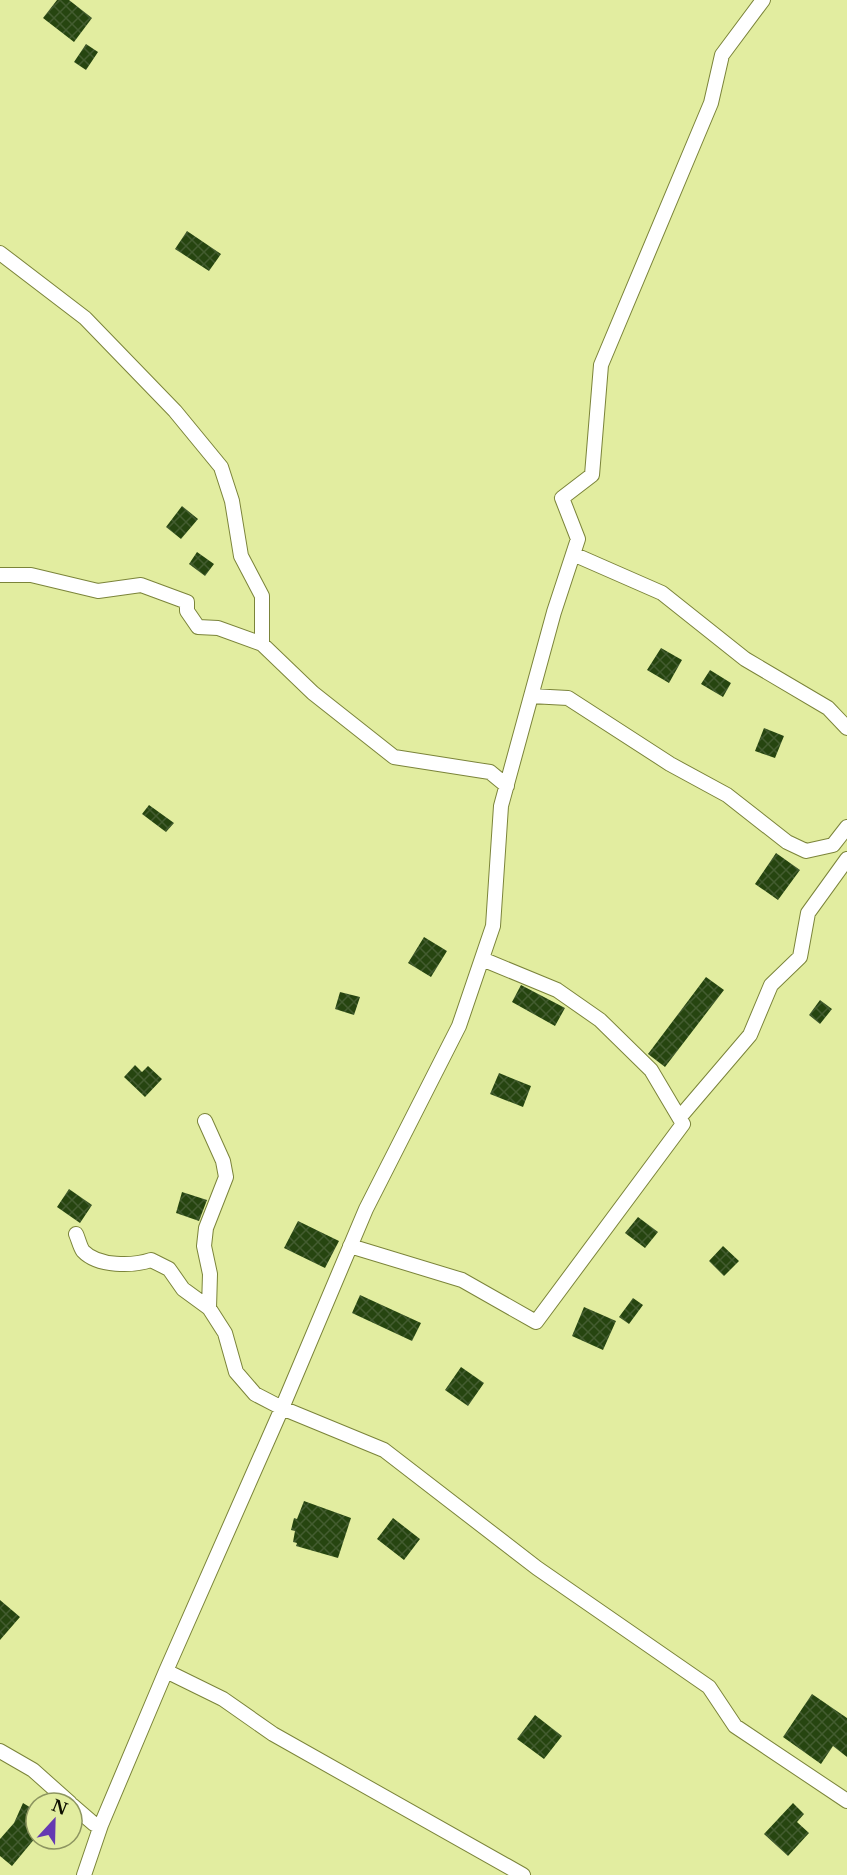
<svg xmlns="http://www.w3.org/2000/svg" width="847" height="1875" viewBox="0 0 847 1875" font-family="'Libre Baskerville',serif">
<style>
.building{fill:url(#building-cross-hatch)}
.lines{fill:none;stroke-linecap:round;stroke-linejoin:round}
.minor-casing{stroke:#7b843a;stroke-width:16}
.minor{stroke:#fff;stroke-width:14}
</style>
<defs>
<pattern id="building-cross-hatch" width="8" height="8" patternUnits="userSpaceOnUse" patternTransform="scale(1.5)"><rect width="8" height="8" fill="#264510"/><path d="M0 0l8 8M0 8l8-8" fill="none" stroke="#435c30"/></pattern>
</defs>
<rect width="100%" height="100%" fill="#e2eda0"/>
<!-- building -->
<path class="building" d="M 57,0 L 69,0 L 92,18 L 74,42 L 43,18 Z
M 86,44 L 98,52 L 86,70 L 74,62 Z
M 187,231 L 221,254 L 209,271 L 175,249 Z
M 182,506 L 198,519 L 181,539 L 166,527 Z
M 197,552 L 214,564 L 205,576 L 189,564 Z
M 661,648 L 682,660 L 669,683 L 647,670 Z
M 710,670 L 731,683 L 723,697 L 701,684 Z
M 764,728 L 784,736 L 775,758 L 755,751 Z
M 149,805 L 174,823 L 166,832 L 142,814 Z
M 776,853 L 800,870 L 778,900 L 755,884 Z
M 424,937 L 447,951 L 431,977 L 408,963 Z
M 706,977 L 724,990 L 665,1067 L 648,1054 Z
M 521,985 L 565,1008 L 555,1026 L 512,1002 Z
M 340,992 L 360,997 L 354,1015 L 335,1009 Z
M 820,1000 L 832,1009 L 820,1024 L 809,1015 Z
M 135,1065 L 142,1072 L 148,1066 L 162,1079 L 145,1097 L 124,1077 Z
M 499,1073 L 531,1086 L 523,1107 L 490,1094 Z
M 69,1189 L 92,1205 L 80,1223 L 57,1207 Z
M 182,1192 L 207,1200 L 199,1221 L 176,1213 Z
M 638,1217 L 658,1232 L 645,1248 L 625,1233 Z
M 298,1221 L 339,1241 L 325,1268 L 284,1248 Z
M 723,1246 L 739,1261 L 724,1276 L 709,1261 Z
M 360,1295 L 421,1323 L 412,1341 L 352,1313 Z
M 633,1298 L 643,1305 L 629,1324 L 619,1317 Z
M 584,1307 L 616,1321 L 603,1350 L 572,1336 Z
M 461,1367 L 484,1383 L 468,1406 L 445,1390 Z
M 304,1501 L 351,1518 L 338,1558 L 296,1546 L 297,1543 L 293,1542 L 295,1531 L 291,1530 L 294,1518 L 297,1519 Z
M 393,1518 L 420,1539 L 404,1560 L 377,1539 Z
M 0,1600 L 20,1617 L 0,1640 Z
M 812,1694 L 847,1718 L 847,1757 L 833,1746 L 821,1764 L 783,1737 Z
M 535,1715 L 562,1736 L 544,1759 L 517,1739 Z
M 23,1803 L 36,1811 L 36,1837 L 12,1866 L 0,1856 L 0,1839 L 14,1823 Z
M 793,1803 L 804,1814 L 797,1822 L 809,1833 L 788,1856 L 764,1834 Z"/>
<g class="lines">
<defs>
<path id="minor" d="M 0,253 L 85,318 L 175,411 L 221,467 L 232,501 L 241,556 L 262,596 L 262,644 L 313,693 L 394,757 L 490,772 L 507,786
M 573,554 L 662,593 L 745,659 L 828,708 L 847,728
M 0,575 L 31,575 L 98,591 L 141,585 L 187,602 L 187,611 L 198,627 L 218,628 L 262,644
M 531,696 L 568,698 L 670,764 L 727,795 L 787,842 L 806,851 L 833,845 L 847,827
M 680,1117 L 750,1035 L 771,985 L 800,957 L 808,913 L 847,859
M 205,1121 L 223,1161 L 226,1177 L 206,1228 L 204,1246 L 210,1274 L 209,1308
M 76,1234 C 78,1238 80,1247 83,1251 C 98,1267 133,1266 151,1260 L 169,1269 L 183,1289 L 209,1308 L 225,1333 L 236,1372 L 255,1394 L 282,1408 L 384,1450 L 537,1568 L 709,1687 L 735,1726 L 847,1801
M 350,1246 L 462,1280 L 536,1322 L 683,1124 L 651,1070 L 600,1020 L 557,990 L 482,959
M 166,1671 L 223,1699 L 273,1734 L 523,1875
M 0,1751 L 33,1770 L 70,1803
M 72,1805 L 94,1824 L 101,1825
M 84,1875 L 101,1825 L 166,1671 L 282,1408 L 366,1209 L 459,1026 L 493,926 L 501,806 L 554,612 L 578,539 L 562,498 L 592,475 L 601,365 L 711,103 L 722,55 L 763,0"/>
</defs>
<!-- minor casing -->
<use href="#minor" class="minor-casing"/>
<!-- minor -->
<use href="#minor" class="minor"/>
</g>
<!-- north arrow -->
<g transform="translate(54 1821) rotate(22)"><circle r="28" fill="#e2eda0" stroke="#8d9560" stroke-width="1.5"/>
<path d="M0-4.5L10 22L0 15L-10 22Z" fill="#653ab2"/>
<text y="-9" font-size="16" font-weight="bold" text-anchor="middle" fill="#0e1000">N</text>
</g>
</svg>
